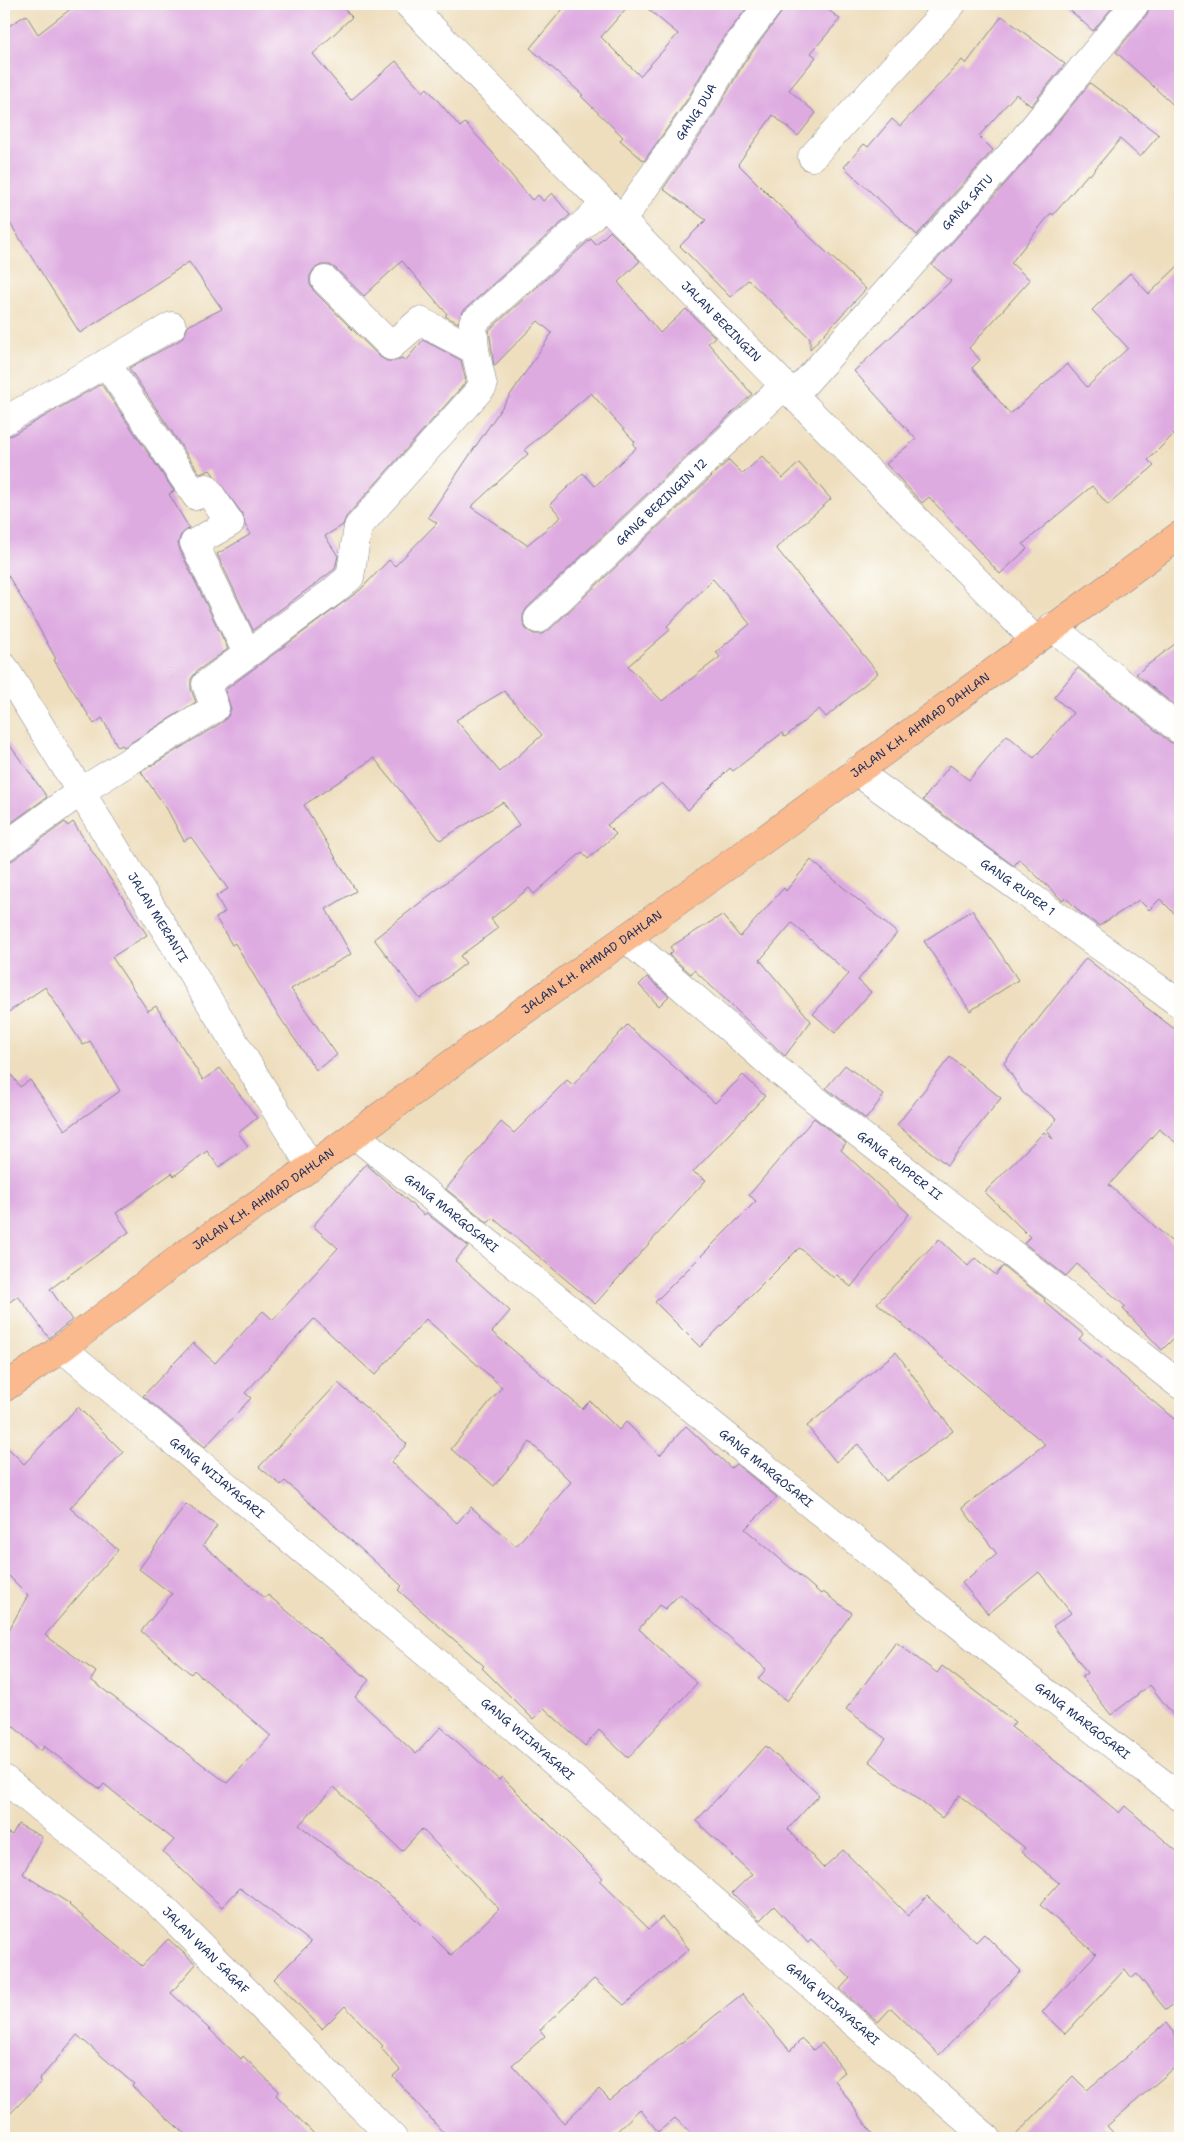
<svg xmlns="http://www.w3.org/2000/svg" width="1184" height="2142" viewBox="0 0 1184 2142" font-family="'Shantell Sans',sans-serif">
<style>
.building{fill:#deabe1;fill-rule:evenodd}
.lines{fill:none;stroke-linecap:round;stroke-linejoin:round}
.street-casing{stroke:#84868e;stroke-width:29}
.primary-casing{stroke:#84868e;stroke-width:29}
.street{stroke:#fff;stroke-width:28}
.primary{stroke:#fbba8d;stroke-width:28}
.labels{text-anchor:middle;stroke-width:4;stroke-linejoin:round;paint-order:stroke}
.street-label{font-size:12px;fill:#1b2f5e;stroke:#fdfcf7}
</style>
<rect width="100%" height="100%" fill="#fdfcf7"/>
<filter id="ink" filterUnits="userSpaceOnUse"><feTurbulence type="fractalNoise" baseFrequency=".02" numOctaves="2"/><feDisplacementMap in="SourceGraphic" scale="10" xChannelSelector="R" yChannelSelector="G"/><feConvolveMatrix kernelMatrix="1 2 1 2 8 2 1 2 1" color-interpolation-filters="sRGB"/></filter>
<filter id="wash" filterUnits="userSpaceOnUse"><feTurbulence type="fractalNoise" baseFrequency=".0096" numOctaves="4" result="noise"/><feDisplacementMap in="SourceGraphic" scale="20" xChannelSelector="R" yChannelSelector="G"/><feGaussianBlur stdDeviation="1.12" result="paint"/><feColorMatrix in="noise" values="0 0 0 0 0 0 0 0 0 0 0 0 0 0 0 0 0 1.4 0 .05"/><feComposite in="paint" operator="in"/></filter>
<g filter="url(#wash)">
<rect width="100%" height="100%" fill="#eedebe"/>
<g id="blocks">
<!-- building -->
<path class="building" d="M 77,4 L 339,4 L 352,17 L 313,54 L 351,100 L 396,61 L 423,92 L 427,88 L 460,127 L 465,123 L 492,152 L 532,200 L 538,195 L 543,201 L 552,193 L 570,215 L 463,311 L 458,323 L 445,316 L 447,314 L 402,261 L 364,296 L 336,269 L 330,265 L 321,265 L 314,269 L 310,276 L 310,284 L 314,291 L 380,357 L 387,361 L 395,361 L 402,358 L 405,361 L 423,340 L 461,360 L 466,382 L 346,517 L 343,525 L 325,536 L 338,556 L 335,569 L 253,630 L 217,554 L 251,534 L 245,525 L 243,515 L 210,470 L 200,474 L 129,368 L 180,340 L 185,334 L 188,326 L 222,309 L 189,262 L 80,333 L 4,214 L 4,29 L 26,15 L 38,34 Z
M 567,4 L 630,4 L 601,37 L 640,76 L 678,34 L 642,4 L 750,4 L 718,45 L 687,100 L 644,161 L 620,140 L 623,137 L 581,96 L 583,95 L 530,48 Z
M 784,4 L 821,4 L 840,19 L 811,53 L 816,57 L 789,90 L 816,113 L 798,136 L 773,115 L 738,164 L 797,223 L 796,224 L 866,289 L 810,349 L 810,338 L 748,280 L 730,297 L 680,246 L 706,220 L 663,189 L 713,117 L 744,63 L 781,13 Z
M 1063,4 L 1115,4 L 1093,31 Z
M 1150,4 L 1180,4 L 1180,111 L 1116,52 L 1147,14 Z
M 1002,16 L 1065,64 L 1031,106 L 1016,94 L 979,136 L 993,150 L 917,235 L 844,167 L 864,144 L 868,147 L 892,119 L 900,126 L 962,60 L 966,64 Z
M 1090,83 L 1159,135 L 1140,157 L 1120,139 L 1090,175 L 1088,174 L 1053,215 L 1051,213 L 1011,263 L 1030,280 L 969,348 L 980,360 L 972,368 L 1010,414 L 1067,364 L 1087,387 L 1128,348 L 1092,310 L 1130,273 L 1149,294 L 1180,264 L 1180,428 L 1148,460 L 1154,466 L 1108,505 L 1092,486 L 1023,544 L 1027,549 L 1000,574 L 929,497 L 922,503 L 886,464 L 916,439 L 854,371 L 951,281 L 932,265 L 1031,155 Z
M 610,231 L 640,261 L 618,282 L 660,333 L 686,309 L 715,337 L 708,343 L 752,394 L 527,608 L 523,615 L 523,622 L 526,629 L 534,634 L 542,634 L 549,630 L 729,460 L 743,474 L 762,456 L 783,478 L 799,463 L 831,499 L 776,548 L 878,673 L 826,717 L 819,709 L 785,737 L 782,733 L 733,771 L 730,768 L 688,810 L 662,783 L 607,825 L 616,834 L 588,859 L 582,852 L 534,894 L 529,888 L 491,919 L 498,928 L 460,956 L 466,963 L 420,999 L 374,939 L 519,825 L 503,802 L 440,840 L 374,758 L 304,805 L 356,891 L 326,909 L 351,954 L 291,989 L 337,1055 L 316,1070 L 272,1006 L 235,943 L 232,945 L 216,918 L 225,912 L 216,896 L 228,889 L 191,837 L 184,841 L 167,809 L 141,772 L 224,721 L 228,716 L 231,709 L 225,690 L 360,590 L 389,560 L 395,566 L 437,523 L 428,517 L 552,333 L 538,321 L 494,366 L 489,330 L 591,239 L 596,245 ZM 591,393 L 635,442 L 633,444 L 636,448 L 595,486 L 583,473 L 550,504 L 561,517 L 527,545 L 471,507 L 528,454 L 524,450 ZM 713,579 L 750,624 L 716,652 L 720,657 L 662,701 L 628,666 L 670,630 L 667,626 ZM 504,691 L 542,735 L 500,772 L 456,720 Z
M 101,384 L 174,491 L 169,494 L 189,528 L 181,535 L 178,543 L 180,550 L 228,649 L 197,671 L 191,679 L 191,689 L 196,702 L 124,747 L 122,745 L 118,747 L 102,718 L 94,724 L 54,660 L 56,659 L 34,619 L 4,569 L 4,437 L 12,435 Z
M 1180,640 L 1180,710 L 1136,674 Z
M 1078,668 L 1170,742 L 1180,745 L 1180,919 L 1160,899 L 1149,910 L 1139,900 L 1099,926 L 1082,914 L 1066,898 L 1062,900 L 1019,859 L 1014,866 L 923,800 L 950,765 L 969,780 L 1007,735 L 1034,758 L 1073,713 L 1054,697 Z
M 4,737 L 47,797 L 4,828 Z
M 65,822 L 68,826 L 73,822 L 147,935 L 112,957 L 148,1011 L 156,1006 L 203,1080 L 220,1068 L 257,1118 L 238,1133 L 248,1146 L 219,1167 L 207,1151 L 174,1176 L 172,1173 L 116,1213 L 129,1232 L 50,1289 L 72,1320 L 49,1338 L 18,1296 L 4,1306 L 4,1064 L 20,1087 L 30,1080 L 65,1130 L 120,1091 L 90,1041 L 83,1045 L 45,987 L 4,1015 L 4,862 L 13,860 Z
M 811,860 L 897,933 L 858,980 L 871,992 L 835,1033 L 813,1014 L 849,974 L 792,923 L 760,960 L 811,1021 L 785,1056 L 694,970 L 691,974 L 669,955 L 673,951 L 670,947 L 722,915 L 740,937 L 784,888 L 786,891 Z
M 972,910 L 1018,980 L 970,1011 L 924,941 Z
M 1086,958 L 1144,1004 L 1143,1005 L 1180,1033 L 1180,1146 L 1159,1129 L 1109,1185 L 1180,1249 L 1180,1332 L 1162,1350 L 1123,1309 L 1126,1307 L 1077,1264 L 1066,1276 L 1024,1243 L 1030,1237 L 985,1192 L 1044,1132 L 1053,1139 L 1047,1130 L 1057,1119 L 1023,1093 L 1004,1063 Z
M 647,977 L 669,996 L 659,1006 L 639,985 Z
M 627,1025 L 715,1103 L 743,1075 L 765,1096 L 693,1172 L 706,1180 L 595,1304 L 493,1218 L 488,1223 L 446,1189 L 501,1122 L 514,1133 L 567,1080 L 573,1085 Z
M 950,1057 L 1001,1098 L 947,1165 L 897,1125 Z
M 845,1065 L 884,1095 L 866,1119 L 826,1088 Z
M 814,1118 L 846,1143 L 841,1150 L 909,1214 L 851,1287 L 837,1275 L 834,1278 L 800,1248 L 798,1249 L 700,1347 L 655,1302 L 756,1201 L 749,1195 Z
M 366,1164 L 424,1215 L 426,1213 L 468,1246 L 455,1261 L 510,1311 L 492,1332 L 582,1409 L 590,1401 L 619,1430 L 626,1422 L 660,1455 L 686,1426 L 731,1468 L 736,1464 L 777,1497 L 745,1529 L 821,1594 L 823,1592 L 852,1613 L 787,1701 L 758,1679 L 766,1669 L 680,1594 L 665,1609 L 659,1605 L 639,1629 L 697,1683 L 628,1758 L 599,1730 L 585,1746 L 544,1708 L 533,1719 L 482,1668 L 484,1666 L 398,1590 L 402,1586 L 285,1481 L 281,1485 L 259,1467 L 338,1383 L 407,1444 L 391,1462 L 457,1523 L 471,1507 L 516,1546 L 571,1482 L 530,1442 L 494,1486 L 451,1449 L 502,1387 L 426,1319 L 375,1375 L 314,1319 L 245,1393 L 251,1398 L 205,1447 L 143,1396 L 193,1343 L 215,1363 L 263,1311 L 273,1320 L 338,1248 L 313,1226 Z
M 939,1239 L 968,1266 L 975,1258 L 996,1275 L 1003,1266 L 1045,1299 L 1044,1301 L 1083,1334 L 1079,1339 L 1180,1424 L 1180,1724 L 1150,1685 L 1111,1715 L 1082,1677 L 1087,1673 L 1053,1626 L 1071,1613 L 1039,1572 L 988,1614 L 962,1583 L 997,1554 L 962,1508 L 1045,1444 L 877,1303 Z
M 896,1352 L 953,1431 L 886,1481 L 858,1444 L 836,1462 L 807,1426 Z
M 78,1407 L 123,1452 L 70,1508 L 118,1550 L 45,1635 L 96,1672 L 91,1680 L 227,1783 L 271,1736 L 194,1670 L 191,1674 L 141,1631 L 172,1594 L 139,1569 L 186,1504 L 217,1526 L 203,1545 L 265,1598 L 268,1595 L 369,1680 L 355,1697 L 416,1754 L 441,1727 L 499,1780 L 502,1777 L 603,1878 L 600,1881 L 649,1929 L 662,1917 L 689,1949 L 624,2005 L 594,1979 L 540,2030 L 545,2036 L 512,2065 L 564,2123 L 599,2089 L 610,2100 L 742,1994 L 790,2051 L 802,2039 L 813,2050 L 822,2043 L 845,2072 L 835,2080 L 875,2138 L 696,2138 L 675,2118 L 658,2132 L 640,2109 L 610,2138 L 448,2138 L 393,2076 L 400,2070 L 381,2048 L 383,2046 L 345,2006 L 322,2029 L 274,1979 L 311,1942 L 240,1888 L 222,1907 L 163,1852 L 174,1840 L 104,1784 L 100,1789 L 44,1746 L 41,1751 L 5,1719 L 8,1694 L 4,1691 L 4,1639 L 28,1595 L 4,1571 L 4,1444 L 24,1464 ZM 334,1787 L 402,1851 L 422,1829 L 499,1909 L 451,1955 L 395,1899 L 299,1825 Z
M 896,1642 L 937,1673 L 942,1666 L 1015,1722 L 1011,1727 L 1081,1781 L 1119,1813 L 1125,1806 L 1180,1854 L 1180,1999 L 1166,2010 L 1137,1974 L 1132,1978 L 1125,1969 L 1065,2034 L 1042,2012 L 1096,1954 L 1040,1905 L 1059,1883 L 1022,1852 L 1025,1848 L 959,1795 L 942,1818 L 869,1761 L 886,1739 L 846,1709 Z
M 766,1746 L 819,1795 L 788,1829 L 823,1868 L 843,1850 L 908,1916 L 927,1896 L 976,1942 L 984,1934 L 1021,1971 L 939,2055 L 891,2008 L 878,2022 L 850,1998 L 840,1989 L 850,1978 L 811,1940 L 808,1943 L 774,1906 L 760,1920 L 732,1893 L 752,1874 L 696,1821 Z
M 18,1824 L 42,1837 L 23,1874 L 70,1904 L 69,1905 L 142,1966 L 168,1939 L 196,1964 L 171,1993 L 241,2059 L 243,2056 L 279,2091 L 276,2095 L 318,2138 L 189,2138 L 132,2086 L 134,2084 L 77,2035 L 39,2080 L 41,2082 L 4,2120 L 4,1831 L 12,1835 Z
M 1166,2023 L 1180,2041 L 1180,2063 L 1107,2126 L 1118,2138 L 1013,2138 L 1073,2076 L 1087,2090 Z"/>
</g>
</g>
<g filter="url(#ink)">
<use href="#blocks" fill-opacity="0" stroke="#84868e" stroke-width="1"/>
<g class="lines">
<defs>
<g id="street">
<path id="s1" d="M 408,4 L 1035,640"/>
<path d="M 812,157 L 952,4"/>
<path id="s2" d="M 622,220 L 700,108 L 731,54 L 769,4"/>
<path d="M 325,280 L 391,346 L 420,321 L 475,350"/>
<path d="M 106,363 L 196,496 L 206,488 L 230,523 L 194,543 L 247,653"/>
<path id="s3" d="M 794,395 L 1019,145 L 1135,4"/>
<path d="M 4,421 L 172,326"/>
<path id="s4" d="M 538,619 L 784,386"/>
<path d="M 1052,627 L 1180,730"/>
<path id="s5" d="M 4,667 L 311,1167"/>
<path id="s6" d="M 856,771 L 1180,1004"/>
<path d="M 4,847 L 80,792 L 215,708 L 206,684 L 331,593 L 350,577 L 358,527 L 483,386 L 475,350 L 473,323 L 606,204"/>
<path id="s7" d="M 626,938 L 775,1068 L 1180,1385"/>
<path id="s8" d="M 355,1135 L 968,1632 L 1180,1797"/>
<path id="s9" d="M 62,1348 L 500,1715 L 987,2138"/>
<path id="s10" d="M 4,1779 L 154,1899 L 393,2138"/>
</g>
<g id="primary">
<path id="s11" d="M 4,1388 L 62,1348 L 193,1248 L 311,1167 L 515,1017 L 754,847 L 1180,535"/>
</g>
</defs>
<!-- street casing -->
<use href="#street" class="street-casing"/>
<!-- primary casing -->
<use href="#primary" class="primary-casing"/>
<!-- street -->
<use href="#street" class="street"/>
<!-- primary -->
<use href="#primary" class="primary"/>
</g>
</g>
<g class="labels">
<!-- street labels -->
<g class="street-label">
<text dy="4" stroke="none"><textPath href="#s2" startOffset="131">GANG DUA</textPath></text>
<text dy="4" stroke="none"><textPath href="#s3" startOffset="259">GANG SATU</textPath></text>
<text dy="4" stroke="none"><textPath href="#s1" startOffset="446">JALAN BERINGIN</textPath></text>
<text dy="4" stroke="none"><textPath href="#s4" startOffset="170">GANG BERINGIN 12</textPath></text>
<text dy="4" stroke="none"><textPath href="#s11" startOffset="1131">JALAN K.H. AHMAD DAHLAN</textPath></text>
<text dy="4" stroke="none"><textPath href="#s6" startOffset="199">GANG RUPER 1</textPath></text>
<text dy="4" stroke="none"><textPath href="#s5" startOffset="294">JALAN MERANTI</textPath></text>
<text dy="4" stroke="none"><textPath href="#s11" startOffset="726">JALAN K.H. AHMAD DAHLAN</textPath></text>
<text dy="4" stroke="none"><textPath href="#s7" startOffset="356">GANG RUPPER II</textPath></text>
<text dy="4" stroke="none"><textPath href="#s11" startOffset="321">JALAN K.H. AHMAD DAHLAN</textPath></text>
<text dy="4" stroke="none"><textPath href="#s8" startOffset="124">GANG MARGOSARI</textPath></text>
<text dy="4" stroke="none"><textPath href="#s8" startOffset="529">GANG MARGOSARI</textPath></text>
<text dy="4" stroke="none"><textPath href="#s9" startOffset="202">GANG WIJAYASARI</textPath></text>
<text dy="4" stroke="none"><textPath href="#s8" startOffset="934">GANG MARGOSARI</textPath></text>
<text dy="4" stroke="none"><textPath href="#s9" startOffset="608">GANG WIJAYASARI</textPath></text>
<text dy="4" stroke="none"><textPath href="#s10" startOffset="265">JALAN WAN SAGAF</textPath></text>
<text dy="4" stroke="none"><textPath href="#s9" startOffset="1012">GANG WIJAYASARI</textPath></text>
</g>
</g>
<!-- margin -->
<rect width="1184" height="2142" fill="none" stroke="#fdfcf7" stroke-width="20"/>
</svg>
